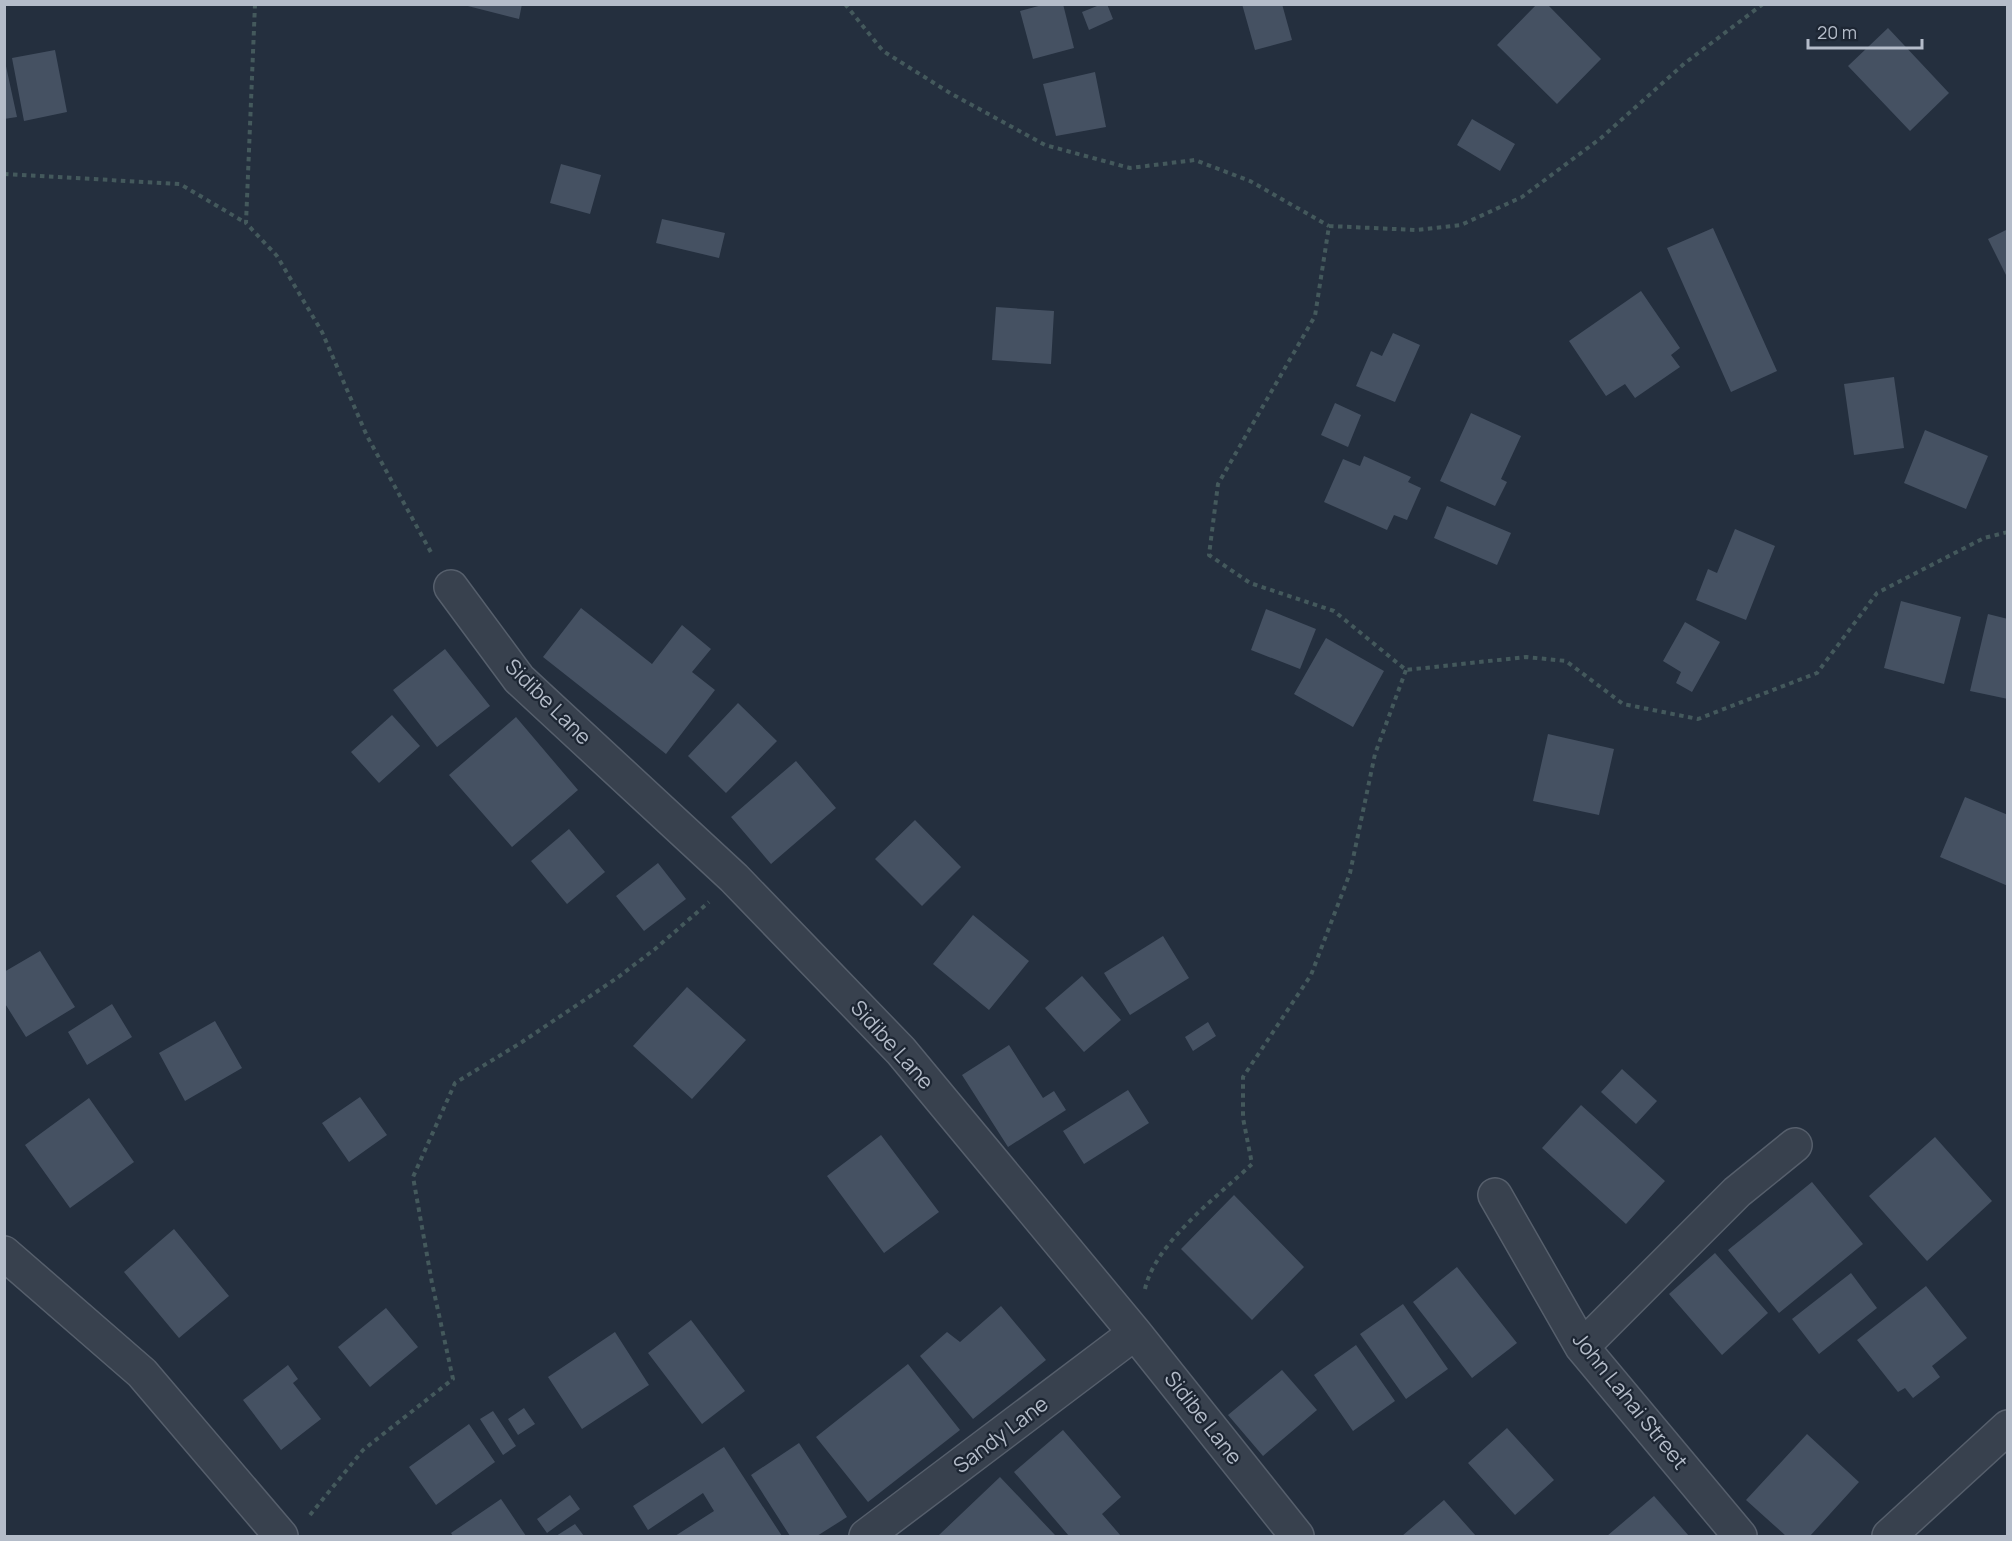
<svg xmlns="http://www.w3.org/2000/svg" width="2012" height="1541" viewBox="0 0 2012 1541" font-family="Manrope,sans-serif">
<style>
.building{fill:#455162}
.lines{fill:none;stroke-linecap:round;stroke-linejoin:round}
.street-casing{stroke:#565f6c;stroke-width:36}
.path{stroke:#44595c;stroke-width:4;stroke-dasharray:4.5 4.5;stroke-linecap:butt}
.street{stroke:#38414e;stroke-width:33}
.labels{text-anchor:middle;stroke-width:4.5;stroke-linejoin:round;paint-order:stroke}
.street-label{font-size:21px;fill:#b4bcc9;stroke:#1d2633}
</style>
<rect width="100%" height="100%" fill="#242f3e"/>
<!-- building -->
<path class="building" d="M 460,4 L 522,4 L 519,19 Z
M 1046,4 L 1063,4 L 1074,48 L 1033,59 L 1020,11 Z
M 1102,4 L 1107,4 L 1113,19 L 1089,30 L 1082,12 Z
M 1242,4 L 1282,4 L 1292,40 L 1255,50 Z
M 1537,4 L 1547,4 L 1601,59 L 1557,104 L 1497,45 Z
M 1888,28 L 1949,93 L 1910,131 L 1848,66 Z
M 55,50 L 67,112 L 24,121 L 12,58 Z
M 4,57 L 17,117 L 4,119 Z
M 1095,72 L 1106,127 L 1056,136 L 1043,84 Z
M 1472,119 L 1515,144 L 1500,171 L 1457,145 Z
M 561,164 L 601,175 L 590,214 L 550,203 Z
M 662,219 L 725,233 L 719,258 L 656,243 Z
M 1713,228 L 1777,371 L 1731,392 L 1667,248 Z
M 2008,229 L 2008,279 L 1988,239 Z
M 1641,291 L 1680,348 L 1671,355 L 1680,367 L 1635,398 L 1625,384 L 1606,396 L 1569,341 Z
M 996,307 L 1054,311 L 1051,364 L 992,360 Z
M 1393,333 L 1420,345 L 1395,402 L 1356,386 L 1371,351 L 1382,356 Z
M 1894,377 L 1904,448 L 1854,455 L 1844,384 Z
M 1335,403 L 1361,415 L 1348,447 L 1321,435 Z
M 1471,413 L 1521,436 L 1501,479 L 1507,482 L 1495,506 L 1440,481 Z
M 1925,430 L 1988,456 L 1966,509 L 1904,483 Z
M 1364,456 L 1411,477 L 1408,482 L 1421,488 L 1407,520 L 1394,515 L 1387,530 L 1324,502 L 1343,459 L 1360,466 Z
M 1447,506 L 1511,533 L 1497,565 L 1434,538 Z
M 1735,529 L 1775,546 L 1746,620 L 1696,600 L 1708,569 L 1717,573 Z
M 1901,601 L 1961,617 L 1944,684 L 1884,668 Z
M 581,608 L 652,664 L 682,625 L 711,649 L 692,672 L 715,690 L 666,754 L 543,657 Z
M 1266,609 L 1316,629 L 1300,669 L 1251,650 Z
M 1988,614 L 2008,619 L 2008,699 L 1970,691 Z
M 1685,622 L 1720,642 L 1692,692 L 1676,683 L 1681,672 L 1663,661 Z
M 1326,638 L 1384,671 L 1353,727 L 1294,694 Z
M 445,649 L 490,706 L 437,747 L 393,690 Z
M 738,703 L 777,741 L 726,793 L 688,756 Z
M 392,715 L 420,746 L 379,783 L 351,752 Z
M 516,717 L 578,790 L 512,847 L 449,775 Z
M 1548,734 L 1614,749 L 1599,815 L 1533,801 Z
M 796,761 L 836,808 L 771,864 L 731,817 Z
M 1965,797 L 2008,815 L 2008,886 L 1940,857 Z
M 915,820 L 961,867 L 922,906 L 875,859 Z
M 569,829 L 605,872 L 567,904 L 531,861 Z
M 658,863 L 686,899 L 644,931 L 616,896 Z
M 973,915 L 1029,961 L 989,1010 L 933,964 Z
M 1163,936 L 1189,978 L 1130,1015 L 1104,973 Z
M 40,951 L 75,1007 L 26,1037 L 4,1002 L 4,972 Z
M 1082,976 L 1121,1020 L 1084,1052 L 1045,1008 Z
M 687,987 L 746,1040 L 692,1099 L 633,1046 Z
M 112,1004 L 132,1037 L 87,1065 L 68,1032 Z
M 215,1021 L 242,1068 L 185,1101 L 159,1053 Z
M 1208,1022 L 1216,1036 L 1193,1051 L 1185,1037 Z
M 1009,1045 L 1043,1098 L 1054,1091 L 1066,1110 L 1008,1147 L 962,1075 Z
M 1622,1069 L 1657,1101 L 1636,1124 L 1601,1092 Z
M 1128,1090 L 1149,1123 L 1084,1164 L 1063,1131 Z
M 360,1097 L 387,1135 L 349,1162 L 322,1123 Z
M 89,1098 L 134,1162 L 70,1208 L 25,1145 Z
M 1581,1105 L 1665,1181 L 1626,1224 L 1542,1148 Z
M 881,1135 L 939,1212 L 884,1253 L 827,1176 Z
M 1935,1137 L 1992,1201 L 1927,1261 L 1869,1196 Z
M 1812,1182 L 1863,1244 L 1779,1313 L 1728,1250 Z
M 1234,1195 L 1304,1267 L 1252,1320 L 1181,1249 Z
M 174,1229 L 229,1296 L 179,1338 L 124,1272 Z
M 1715,1253 L 1768,1313 L 1722,1355 L 1669,1294 Z
M 1457,1267 L 1517,1343 L 1472,1378 L 1413,1302 Z
M 1851,1273 L 1877,1308 L 1819,1354 L 1792,1319 Z
M 1926,1286 L 1967,1338 L 1932,1366 L 1940,1377 L 1913,1398 L 1905,1388 L 1898,1392 L 1857,1340 Z
M 1403,1304 L 1448,1369 L 1406,1399 L 1360,1334 Z
M 1001,1306 L 1046,1360 L 973,1419 L 920,1356 L 947,1332 L 960,1342 Z
M 386,1308 L 418,1347 L 370,1387 L 338,1347 Z
M 691,1320 L 745,1391 L 702,1424 L 648,1353 Z
M 615,1332 L 649,1385 L 582,1429 L 548,1377 Z
M 1356,1345 L 1395,1401 L 1353,1431 L 1314,1375 Z
M 908,1364 L 960,1430 L 868,1502 L 816,1437 Z
M 288,1365 L 298,1379 L 293,1383 L 321,1419 L 281,1450 L 243,1400 Z
M 1282,1370 L 1317,1410 L 1263,1456 L 1228,1415 Z
M 524,1408 L 535,1424 L 518,1435 L 508,1419 Z
M 493,1411 L 516,1446 L 503,1455 L 480,1419 Z
M 469,1424 L 495,1462 L 436,1505 L 409,1467 Z
M 1507,1428 L 1554,1480 L 1515,1515 L 1468,1463 Z
M 1063,1430 L 1121,1497 L 1102,1514 L 1121,1536 L 1069,1536 L 1014,1472 Z
M 1807,1434 L 1859,1482 L 1810,1536 L 1786,1536 L 1746,1500 Z
M 799,1443 L 847,1517 L 817,1536 L 790,1536 L 751,1475 Z
M 724,1447 L 782,1536 L 675,1536 L 714,1511 L 703,1493 L 648,1530 L 633,1506 Z
M 1000,1477 L 1055,1535 L 1053,1536 L 941,1536 L 939,1535 Z
M 570,1495 L 580,1509 L 547,1533 L 537,1519 Z
M 1654,1496 L 1689,1536 L 1607,1536 Z
M 501,1499 L 526,1536 L 453,1536 L 451,1533 Z
M 1444,1500 L 1476,1536 L 1402,1536 Z
M 575,1524 L 584,1536 L 556,1536 Z"/>
<g class="lines">
<defs>
<path id="street" d="M 451,587 L 519,679 L 734,878 L 901,1051 L 1135,1333 L 1297,1536
M 1495,1195 L 1582,1347 L 1740,1536
M 4,1253 L 142,1373 L 281,1536
M 1582,1347 L 1737,1192 L 1795,1145
M 866,1536 L 1135,1333
M 1889,1536 L 2008,1427"/>
</defs>
<!-- street casing -->
<use href="#street" class="street-casing"/>
<!-- path -->
<path class="path" d="M 255,4 L 246,223 L 277,256 L 322,332 L 367,436 L 433,556
M 845,4 L 883,51 L 950,93 L 1045,145 L 1130,168 L 1195,160 L 1250,181 L 1329,226
M 1763,4 L 1685,63 L 1601,138 L 1522,197 L 1461,225 L 1416,230 L 1329,226 L 1315,316 L 1218,484 L 1209,555 L 1250,583 L 1334,611 L 1406,670 L 1526,657 L 1566,661 L 1623,704 L 1698,719 L 1817,673 L 1877,593 L 1984,538 L 2008,532
M 4,174 L 180,184 L 246,223
M 1145,1289 C 1155,1243 1218,1196 1252,1164 L 1243,1118 L 1243,1077 L 1311,975 L 1350,873 L 1375,754 L 1406,670
M 310,1515 L 363,1450 L 453,1379 L 432,1283 L 413,1177 L 455,1083 L 522,1042 L 617,978 L 655,949 L 709,902"/>
<!-- street -->
<use href="#street" class="street"/>
</g>
<g class="labels">
<!-- street labels -->
<g class="street-label">
<text transform="translate(548 702) rotate(45)" y="7">Sidibe Lane</text>
<text transform="translate(892 1045) rotate(48)" y="7">Sidibe Lane</text>
<text transform="translate(1630 1401) rotate(51)" y="7">John Lahai Street</text>
<text transform="translate(1203 1418) rotate(52)" y="7">Sidibe Lane</text>
<text transform="translate(1001 1435) rotate(-37)" y="7">Sandy Lane</text>
</g>
</g>
<!-- border -->
<rect width="2012" height="1541" fill="none" stroke="#b4bcc9" stroke-width="12"/>
<!-- scale -->
<path d="M1808 39v9h114v-9" fill="none" stroke="#b4bcc9" stroke-width="3"/>
<text x="1817" y="39" font-size="18" fill="#b4bcc9" stroke="#1d2633" stroke-width="4.5" paint-order="stroke">20 m</text>
</svg>
